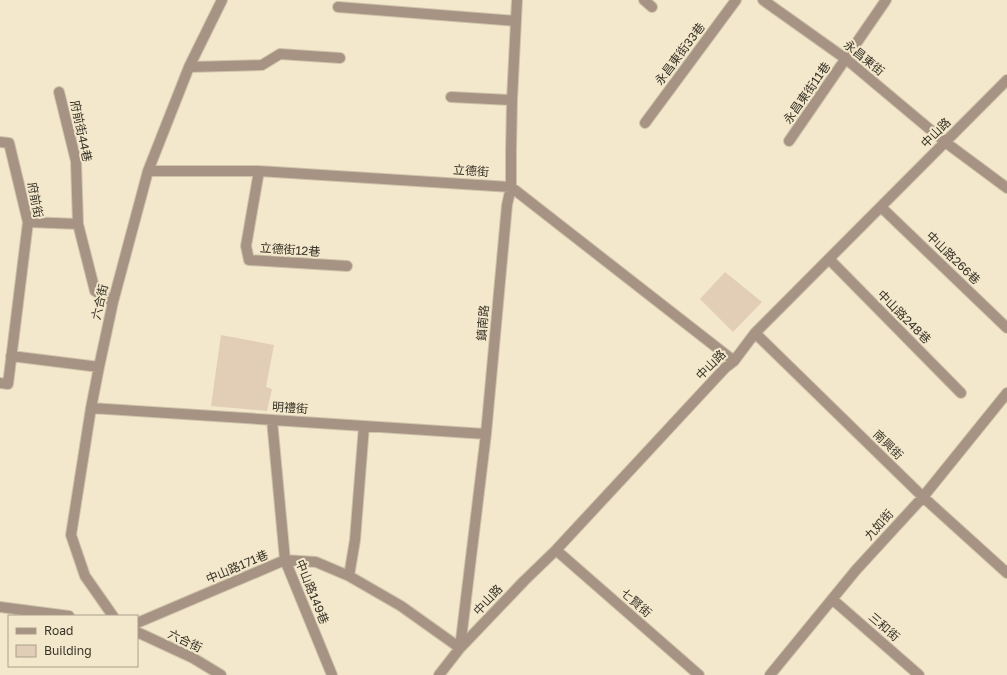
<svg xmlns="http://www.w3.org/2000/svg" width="1007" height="675" viewBox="0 0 1007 675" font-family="'Golos Text','Noto Sans TC',sans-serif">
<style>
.building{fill:#e2cdb7}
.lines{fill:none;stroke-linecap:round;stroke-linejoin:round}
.minor-casing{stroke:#cec4ab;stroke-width:12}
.minor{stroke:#a79384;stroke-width:10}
.labels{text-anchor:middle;stroke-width:4;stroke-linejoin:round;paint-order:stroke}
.street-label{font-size:12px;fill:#383328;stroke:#f4e8cc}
</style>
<rect width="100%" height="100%" fill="#f4e8cc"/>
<!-- building -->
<path class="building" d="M 725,272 L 762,302 L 733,332 L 700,299 Z
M 221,335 L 274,345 L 266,387 L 272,389 L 267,411 L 211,406 Z"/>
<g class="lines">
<defs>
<path id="minor" d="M 644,0 L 652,7
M 763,0 L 846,59 L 945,142 L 1007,188
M 338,7 L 516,21
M 189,67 L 262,65 L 280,54 L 340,58
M 59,92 L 76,161 L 78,224
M 451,97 L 512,100
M 645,123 L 736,0
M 789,141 L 886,0
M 0,142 L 9,143 L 28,222 L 8,384 L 0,383
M 148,171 L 259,171 L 511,187 L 734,361
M 259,171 L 246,246 L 249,260 L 347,266
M 881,207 L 1007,328
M 28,222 L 78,224 L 95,291 L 113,302
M 829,259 L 961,393
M 755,333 L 923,497 L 1007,573
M 11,356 L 99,367
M 91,408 L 486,434
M 272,420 L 285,560 L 332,675
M 364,426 L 355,540 L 349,576 L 401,606 L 460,648
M 556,550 L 699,675
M 832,599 L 919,675
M 0,607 L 69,616
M 113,616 L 85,576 L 71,535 L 91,408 L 99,367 L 113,302 L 148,171 L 189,67 L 222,0
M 137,623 L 285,560 L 316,562 L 349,576
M 137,632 L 193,658 L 221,675
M 460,648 L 486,434 L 507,205 L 511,187 L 511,152 L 512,100 L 517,0
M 439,675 L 460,648 L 524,581 L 556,550 L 725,368 L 734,361 L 755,333 L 1007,80
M 770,675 L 856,570 L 923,497 L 1007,393"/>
</defs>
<!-- minor casing -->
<use href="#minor" class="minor-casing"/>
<!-- minor -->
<use href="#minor" class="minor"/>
</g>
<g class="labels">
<!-- street labels -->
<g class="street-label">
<text transform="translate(680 54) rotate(-53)" y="4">永昌東街33巷</text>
<text transform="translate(864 58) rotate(39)" y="4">永昌東街</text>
<text transform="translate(807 93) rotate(-55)" y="4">永昌東街11巷</text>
<text transform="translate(81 131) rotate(78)" y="4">府前街44巷</text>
<text transform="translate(936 133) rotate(-45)" y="4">中山路</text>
<text transform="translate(471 171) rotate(4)" y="4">立德街</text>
<text transform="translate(35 200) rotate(79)" y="4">府前街</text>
<text transform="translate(290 250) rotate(4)" y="4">立德街12巷</text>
<text transform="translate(953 258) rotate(44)" y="4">中山路266巷</text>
<text transform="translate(100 302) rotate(-77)" y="4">六合街</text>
<text transform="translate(904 317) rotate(45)" y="4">中山路248巷</text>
<text transform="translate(483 323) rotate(-85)" y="4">鎮南路</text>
<text transform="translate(711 365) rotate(-45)" y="4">中山路</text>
<text transform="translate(290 408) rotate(4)" y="4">明禮街</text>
<text transform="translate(888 445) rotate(44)" y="4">南興街</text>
<text transform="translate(879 525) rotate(-48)" y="4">九如街</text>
<text transform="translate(237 567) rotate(-23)" y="4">中山路171巷</text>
<text transform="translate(312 592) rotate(68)" y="4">中山路149巷</text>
<text transform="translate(488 600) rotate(-47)" y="4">中山路</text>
<text transform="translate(636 603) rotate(41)" y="4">七賢街</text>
<text transform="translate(884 627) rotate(41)" y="4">三和街</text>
<text transform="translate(185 641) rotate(26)" y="4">六合街</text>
</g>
</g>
<!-- legend -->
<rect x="8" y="615" width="130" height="52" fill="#f4e8cc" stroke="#a9a08a"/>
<rect x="16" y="628" width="20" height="6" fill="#a79384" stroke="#a9a08a"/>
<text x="44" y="635" font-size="12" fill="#383328">Road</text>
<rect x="16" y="645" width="20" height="12" fill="#e2cdb7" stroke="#a9a08a"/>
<text x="44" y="655" font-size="12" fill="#383328">Building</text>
</svg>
